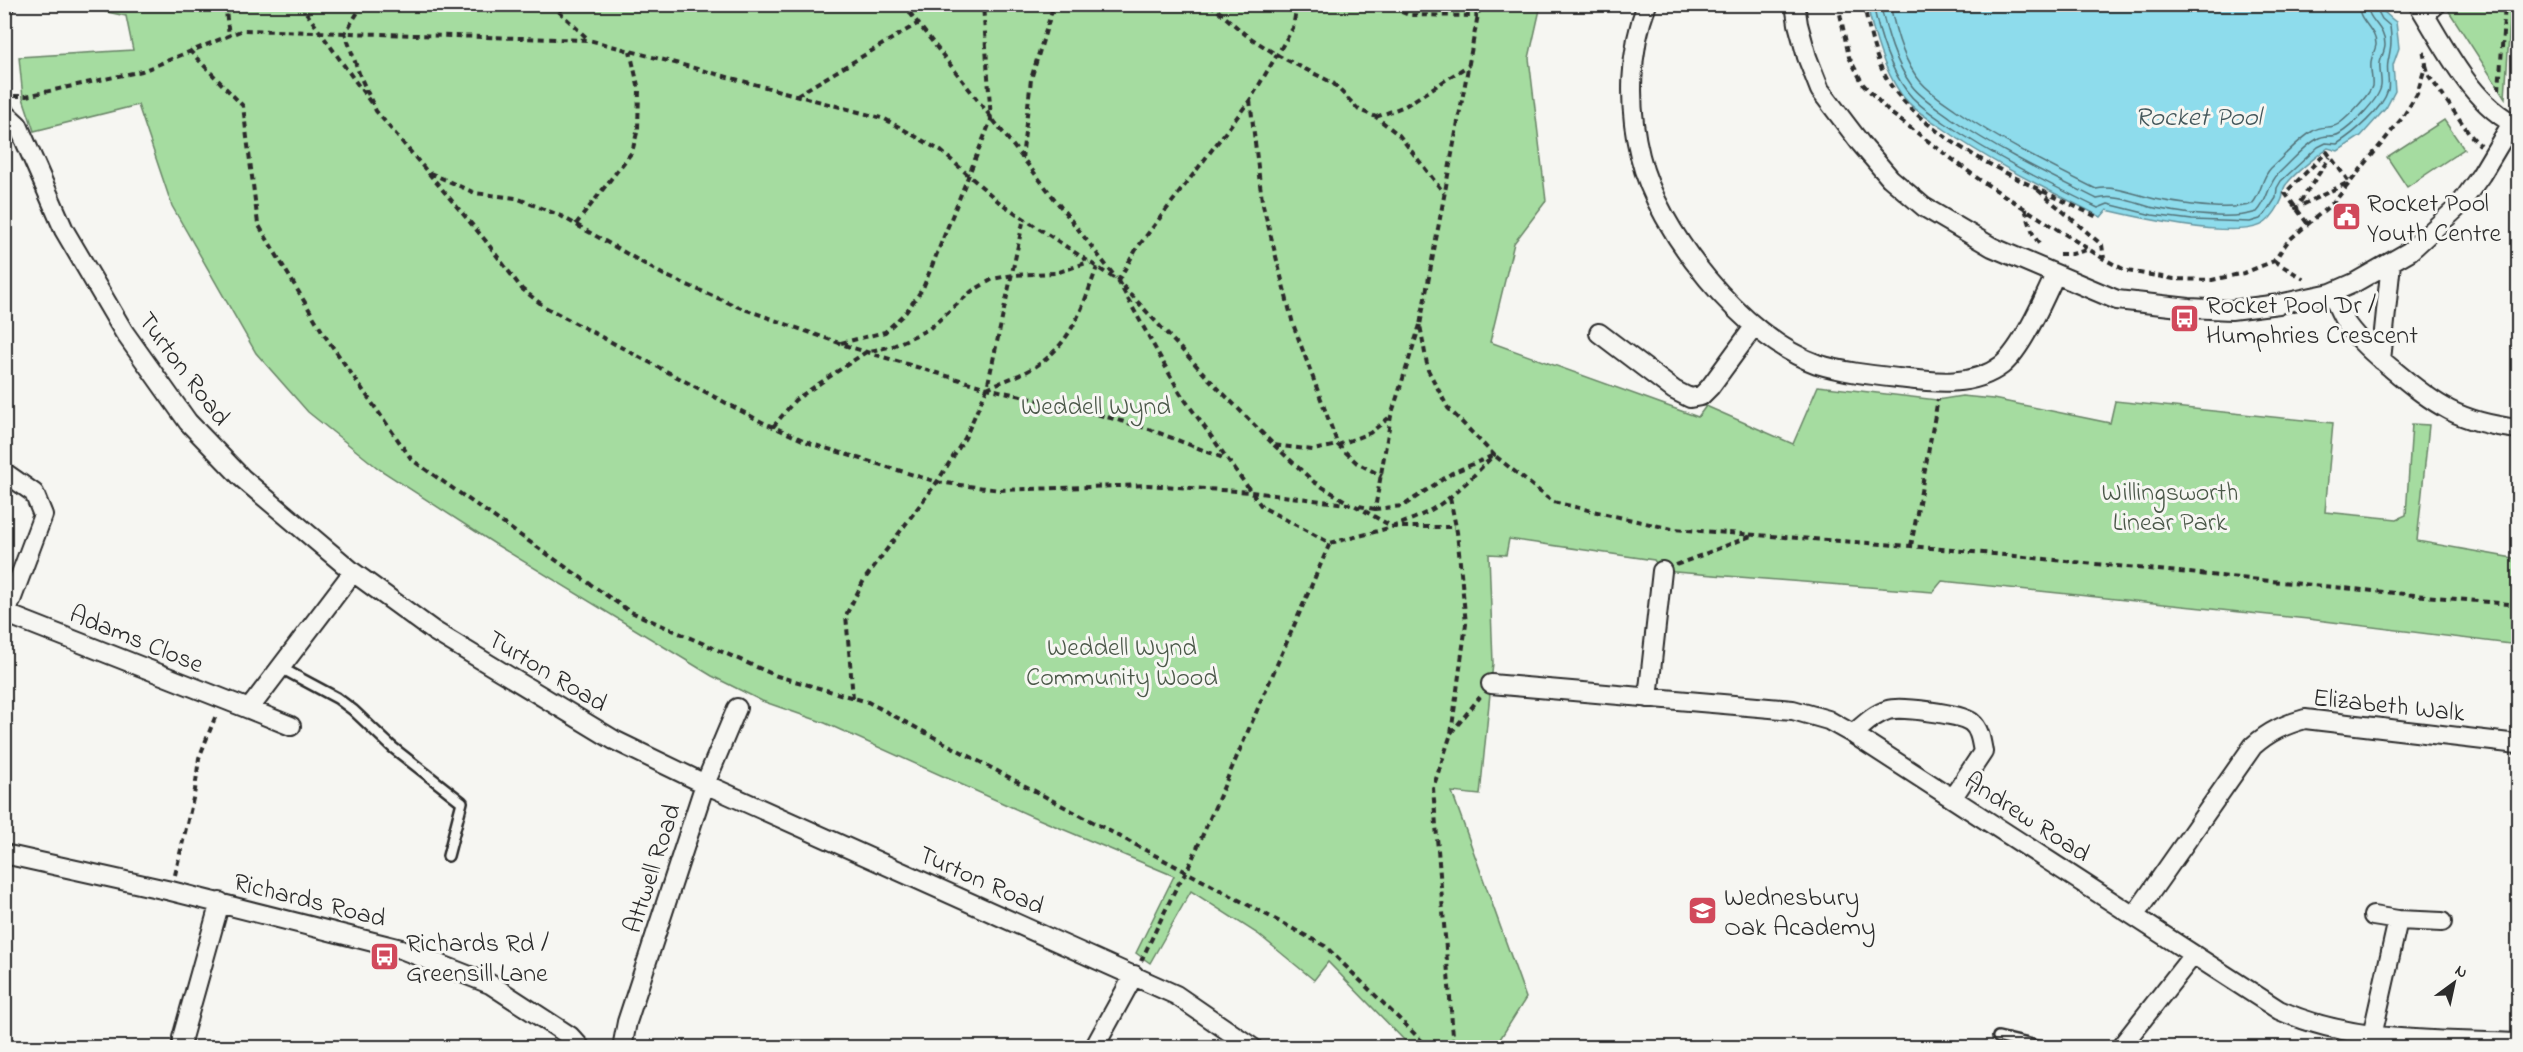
<svg xmlns="http://www.w3.org/2000/svg" width="2523" height="1052" viewBox="0 0 2523 1052" font-family="'Indie Flower',sans-serif">
<style>
.green{fill:#a5dca0;stroke:#688466;stroke-width:1.5}
.water{fill:#8edcec;stroke:#66959f;stroke-width:1.5}
.lines{fill:none;stroke-linecap:round;stroke-linejoin:round}
.shore{stroke:#537278;stroke-width:1.5}
.service-casing{stroke:#2b2b2b;stroke-width:14}
.minor-casing{stroke:#2b2b2b;stroke-width:22}
.path{stroke:#2b2b2b;stroke-width:4;stroke-dasharray:6 4.5;stroke-linecap:butt}
.service{stroke:#f6f6f2;stroke-width:9}
.minor{stroke:#f6f6f2;stroke-width:18}
.labels{text-anchor:middle;stroke-width:6;stroke-linejoin:round;paint-order:stroke}
.poi-label{font-size:26px;fill:#2b2b2b;stroke:#f6f6f2;text-anchor:start}
.street-label{font-size:26px;fill:#2b2b2b;stroke:#f6f6f2}
.park-label{font-size:26px;fill:#4a5748;stroke:#f6f6f2}
.water-label{font-size:27px;font-style:italic;fill:#44575b;stroke:#f6f6f2}
</style>
<rect width="100%" height="100%" fill="#f6f6f2"/>
<filter id="ink" filterUnits="userSpaceOnUse"><feTurbulence type="fractalNoise" baseFrequency=".0167" numOctaves="2"/><feDisplacementMap in="SourceGraphic" scale="12" xChannelSelector="R" yChannelSelector="G"/><feConvolveMatrix kernelMatrix="1 2 1 2 8 2 1 2 1" color-interpolation-filters="sRGB"/></filter>
<g filter="url(#ink)">
<!-- green -->
<path class="green" d="M 69,4 L 1541,5 L 1529,58 L 1546,201 L 1514,243 L 1490,342 L 1698,417 L 1706,406 L 1793,444 L 1818,386 L 1937,400 L 1962,396 L 1993,399 L 2110,423 L 2115,401 L 2333,423 L 2325,512 L 2397,519 L 2406,515 L 2412,424 L 2429,425 L 2417,541 L 2518,559 L 2518,645 L 2308,619 L 1942,581 L 1933,592 L 1662,571 L 1654,560 L 1509,539 L 1506,555 L 1489,554 L 1493,663 L 1480,795 L 1452,792 L 1526,998 L 1495,1047 L 1411,1047 L 1328,962 L 1314,980 L 1258,934 L 1191,891 L 1150,963 L 1136,953 L 1174,876 L 1029,815 L 825,723 L 762,701 L 712,676 L 495,544 L 379,469 L 308,412 L 256,353 L 172,206 L 138,105 L 34,131 L 23,98 L 19,57 L 133,50 L 126,16 Z
M 2445,5 L 2511,5 L 2505,98 Z
M 2444,120 L 2464,149 L 2407,187 L 2387,157 Z"/>
<!-- water -->
<path class="water" d="M 1867,5 L 2372,5 C 2383,8 2387,16 2396,22 L 2399,48 L 2393,65 L 2395,91 L 2386,108 L 2361,136 L 2338,151 L 2328,148 L 2322,152 C 2310,162 2294,173 2285,186 C 2282,191 2284,194 2282,199 C 2279,207 2272,217 2266,222 C 2242,242 2137,217 2107,210 L 2101,217 C 2047,189 1993,164 1944,129 C 1929,119 1912,109 1901,94 C 1883,68 1874,35 1867,5 Z"/>
<g class="lines">
<!-- shore -->
<path class="shore" d="M 1873,4 C 1879,34 1888,65 1906,90 C 1916,104 1931,113 1945,123 C 1993,156 2045,182 2098,208 L 2108,204 L 2152,215 L 2192,220 L 2250,222 L 2260,219 L 2266,213 L 2276,198 L 2277,188 L 2281,181 L 2318,147 L 2326,143 L 2337,144 C 2354,133 2382,110 2388,90 C 2390,82 2386,71 2388,62 C 2391,47 2392,42 2390,26 L 2382,19 L 2374,4
M 1880,4 C 1887,32 1895,63 1912,86 C 1922,99 1938,108 1951,118 C 1997,150 2047,174 2097,199 C 2114,194 2133,202 2150,207 C 2179,213 2229,221 2257,212 C 2269,200 2267,184 2279,173 C 2291,162 2303,147 2317,139 C 2325,134 2332,138 2339,134 C 2351,127 2379,100 2381,86 C 2382,78 2379,71 2380,63 C 2381,57 2385,51 2385,45 C 2385,26 2368,22 2367,4
M 1890,4 C 1895,30 1903,61 1920,81 C 1930,93 1943,101 1956,110 C 2000,141 2048,165 2096,189 C 2116,185 2136,195 2155,199 C 2181,204 2227,212 2252,204 C 2262,193 2261,178 2271,168 C 2284,156 2298,140 2313,131 C 2320,126 2327,128 2334,126 C 2343,124 2370,94 2372,86 C 2373,79 2370,70 2371,63 C 2371,57 2375,51 2376,45 C 2377,30 2358,21 2358,4"/>
<defs>
<path id="service" d="M 2427,18 L 2443,4
M 281,668 L 337,698 L 353,710 L 392,747 L 462,802 L 448,856
M 1998,1037 L 2045,1048"/>
<path id="minor" d="M 1647,4 C 1629,51 1628,108 1640,156 C 1658,232 1743,338 1817,364 C 1843,372 1871,375 1898,378 C 1932,382 1972,388 2002,365 C 2022,349 2044,299 2055,275
M 1795,4 L 1798,24 L 1807,57 L 1820,90 L 1861,144 L 1890,178 L 1924,207 L 1992,247 L 2117,300 L 2189,308 L 2231,310 L 2279,304 L 2331,293 L 2354,283 L 2410,251 L 2459,206 L 2481,175 L 2512,123
M 2418,4 C 2445,47 2471,104 2518,126
M 4,6 L 5,4
M 4,112 L 18,125 L 64,230 L 124,332 L 188,422 L 242,478 L 353,572 L 434,631 L 614,740 L 705,784 L 1176,995 L 1253,1048
M 2331,293 C 2337,304 2341,316 2348,326 C 2360,342 2376,356 2391,368 C 2436,406 2459,422 2518,429
M 1599,333 L 1674,390 L 1690,398 L 1701,396 L 1710,387 L 1754,327
M 2381,360 L 2391,263
M 4,472 L 34,493 L 43,515 L 4,619
M 7,614 L 249,709 L 353,572
M 1491,684 L 1793,710 L 1828,720 L 1853,734 L 2279,1010 C 2354,1044 2438,1039 2518,1043
M 1648,698 L 1662,571
M 249,709 L 291,726
M 1853,734 C 1864,725 1874,714 1888,710 C 1900,706 1960,714 1971,722 C 1980,729 1981,741 1983,752 L 1953,797
M 4,854 L 171,891 L 401,949 L 490,984 L 570,1036 L 581,1048
M 2134,916 L 2253,746 C 2270,731 2284,725 2305,719 L 2518,744
M 2398,920 L 2442,922
M 2372,1036 L 2398,920 L 2373,916
M 182,1048 L 182,1038 L 220,902
M 622,1048 L 627,1022 L 705,784 L 737,708
M 1094,1048 L 1134,975
M 2120,1048 L 2193,955"/>
</defs>
<!-- service casing -->
<use href="#service" class="service-casing"/>
<!-- minor casing -->
<use href="#minor" class="minor-casing"/>
<!-- path -->
<path class="path" d="M 225,4 L 229,35
M 300,4 L 371,103
M 363,4 L 345,33 L 360,76 L 376,111 L 485,240 L 522,289 L 545,307 L 762,422 L 812,444 L 937,482 L 1000,490 L 1147,485 L 1251,492 L 1354,505 L 1393,527 L 1455,527
M 551,4 L 589,40
M 903,4 L 1116,278
M 1210,4 L 1246,35 L 1277,55 L 1333,83 L 1359,110 L 1376,117 L 1399,135 L 1444,193
M 1382,4 L 1409,15 L 1478,16
M 1838,4 L 1849,57 L 1863,84 L 1888,111 L 1980,180 L 2104,259 L 2127,271 L 2174,279 L 2212,280 L 2244,273 L 2274,261 L 2288,241 L 2335,201 L 2403,117 L 2417,94 L 2426,64 L 2423,49
M 1864,4 C 1869,31 1876,65 1892,87 C 1936,147 2032,185 2097,217
M 189,50 L 243,106 L 258,224 L 325,336 L 412,460 L 629,611 L 777,676 L 868,702 L 1325,946 L 1429,1048
M 2426,65 L 2429,76 L 2472,137 L 2480,145
M 2499,90 L 2505,4
M 797,95 L 917,24
M 14,96 L 26,96 L 142,71 L 243,30 L 589,40 L 885,119 L 941,151 L 999,202 L 1118,281 L 1180,393 L 1262,507 L 1330,543 C 1371,533 1417,524 1450,497 C 1466,484 1480,469 1494,455 L 1448,408 L 1428,370 L 1420,325 L 1480,4
M 1250,100 L 1262,201 L 1293,324 L 1338,445 L 1357,463 L 1382,476
M 1376,117 L 1405,106 L 1469,65
M 1022,159 L 1031,79 L 1054,4
M 430,173 L 475,193 L 516,198 L 561,216 L 664,275 L 741,308 L 853,348 L 987,388 L 1086,411 L 1149,429 L 1226,459
M 2038,190 L 2102,245 L 2104,258
M 2025,209 L 2033,234 L 2041,247
M 2307,223 L 2285,193 L 2327,152 L 2349,182 L 2296,208 L 2330,157
M 576,224 L 632,152 L 638,129 L 639,90 L 630,51
M 2059,254 L 2072,254 L 2090,249
M 2274,261 L 2304,279
M 1118,281 L 1137,248 L 1250,100 L 1293,28 L 1297,4
M 1123,286 L 1206,376 L 1274,445 L 1313,450 L 1338,445 L 1370,433 L 1391,416
M 1420,325 L 1391,416 L 1375,509 L 1403,506 L 1452,473 L 1494,455 L 1553,502 L 1672,529 L 1911,546 L 2518,605
M 841,343 L 885,332 L 906,312 L 923,288 L 991,120 L 983,4
M 987,388 C 1004,380 1027,374 1042,362 C 1074,338 1084,303 1097,267
M 773,427 L 795,400 L 866,352 L 893,346 L 929,329 L 972,291 L 993,279 L 1013,275 L 1056,273 L 1089,262
M 1274,445 L 1314,482 L 1349,503
M 1450,498 L 1457,532 L 1466,624 L 1451,734 L 1433,788 L 1454,1048
M 1359,506 L 1375,509
M 1911,546 L 1938,399
M 1676,565 L 1751,536
M 853,698 L 846,615 L 864,580 L 937,482 L 965,438 L 987,388 L 1024,218
M 1451,733 L 1480,697
M 175,875 L 195,790 L 199,758 L 216,715
M 1141,961 L 1177,886 L 1187,871 L 1330,543"/>
<!-- service -->
<use href="#service" class="service"/>
<!-- minor -->
<use href="#minor" class="minor"/>
</g>
</g>
<!-- icons -->
<defs>
<symbol id="civic-square" viewBox="-11 -11 22 22"><rect x="-9" y="-9" width="18" height="18" rx="4" fill="#d1495b" stroke="#f6f6f2"/><path d="M-.6-6.5H3V-4.5H.6V-3L4-1V1h2V6H-6V1h2V-1L-.6-3ZM-1.2 2.5V6h2.4V2.5Z" fill="#fff"/></symbol>
<symbol id="bus-square" viewBox="-11 -11 22 22"><rect x="-9" y="-9" width="18" height="18" rx="4" fill="#d1495b" stroke="#f6f6f2"/><path d="M-5-6H5V4H4V6H2V4H-2V6H-4V4H-5ZM-3.5-4V0h7V-4ZM-3.5 1.2v1.5H-2V1.2ZM2 1.2v1.5H3.5V1.2Z" fill="#fff"/></symbol>
<symbol id="school-square" viewBox="-11 -11 22 22"><rect x="-9" y="-9" width="18" height="18" rx="4" fill="#d1495b" stroke="#f6f6f2"/><path d="M0-5L7-2L0 1L-7-2ZM-4 1L0 2.5L4 1V4Q0 6-4 4Z" fill="#fff"/></symbol>
</defs>
<g fill-rule="evenodd">
<use href="#civic-square" x="2330" y="200" width="33" height="33"/>
<use href="#bus-square" x="2168" y="302" width="33" height="33"/>
<use href="#school-square" x="1686" y="894" width="33" height="33"/>
<use href="#bus-square" x="368" y="940" width="33" height="33"/>
</g>
<g class="labels">
<!-- poi labels -->
<g class="poi-label">
<text x="2367" y="211">Rocket Pool<tspan x="2367" dy="30">Youth Centre</tspan></text>
<text x="2206" y="313">Rocket Pool Dr /<tspan x="2206" dy="30">Humphries Crescent</tspan></text>
<text x="1724" y="905">Wednesbury<tspan x="1724" dy="30">Oak Academy</tspan></text>
<text x="406" y="951">Richards Rd /<tspan x="406" dy="30">Greensill Lane</tspan></text>
</g>
<!-- street labels -->
<g class="street-label">
<text transform="translate(185 368) rotate(53)" y="9">Turton Road</text>
<text transform="translate(137 638) rotate(22)" y="9">Adams Close</text>
<text transform="translate(548 670) rotate(31)" y="9">Turton Road</text>
<text transform="translate(2389 704) rotate(6)" y="9">Elizabeth Walk</text>
<text transform="translate(2028 816) rotate(33)" y="9">Andrew Road</text>
<text transform="translate(651 868) rotate(-72)" y="9">Attwell Road</text>
<text transform="translate(982 879) rotate(24)" y="9">Turton Road</text>
<text transform="translate(310 899) rotate(14)" y="9">Richards Road</text>
</g>
<!-- park labels -->
<g class="park-label">
<text x="1096" y="414">Weddell Wynd</text>
<text x="2170" y="500">Willingsworth<tspan x="2170" dy="30">Linear Park</tspan></text>
<text x="1122" y="655">Weddell Wynd<tspan x="1122" dy="30">Community Wood</tspan></text>
</g>
<!-- water labels -->
<g class="water-label">
<text x="2198" y="125">Rocket Pool</text>
</g>
</g>
<!-- margin -->
<rect width="2523" height="1052" fill="none" stroke="#f6f6f2" stroke-width="24"/>
<rect x="12" y="12" width="2499" height="1028" fill="none" stroke="#2b2b2b" stroke-width="2" filter="url(#ink)"/>
<!-- north arrow -->
<g transform="translate(2454 983) rotate(33)" stroke="#f6f6f2" stroke-width="4.5" paint-order="stroke">
<path d="M0-4.5L10 22L0 15L-10 22Z" fill="#2b2b2b"/>
<text y="-9" font-size="16" font-weight="bold" text-anchor="middle" fill="#2b2b2b">N</text>
</g>
</svg>
